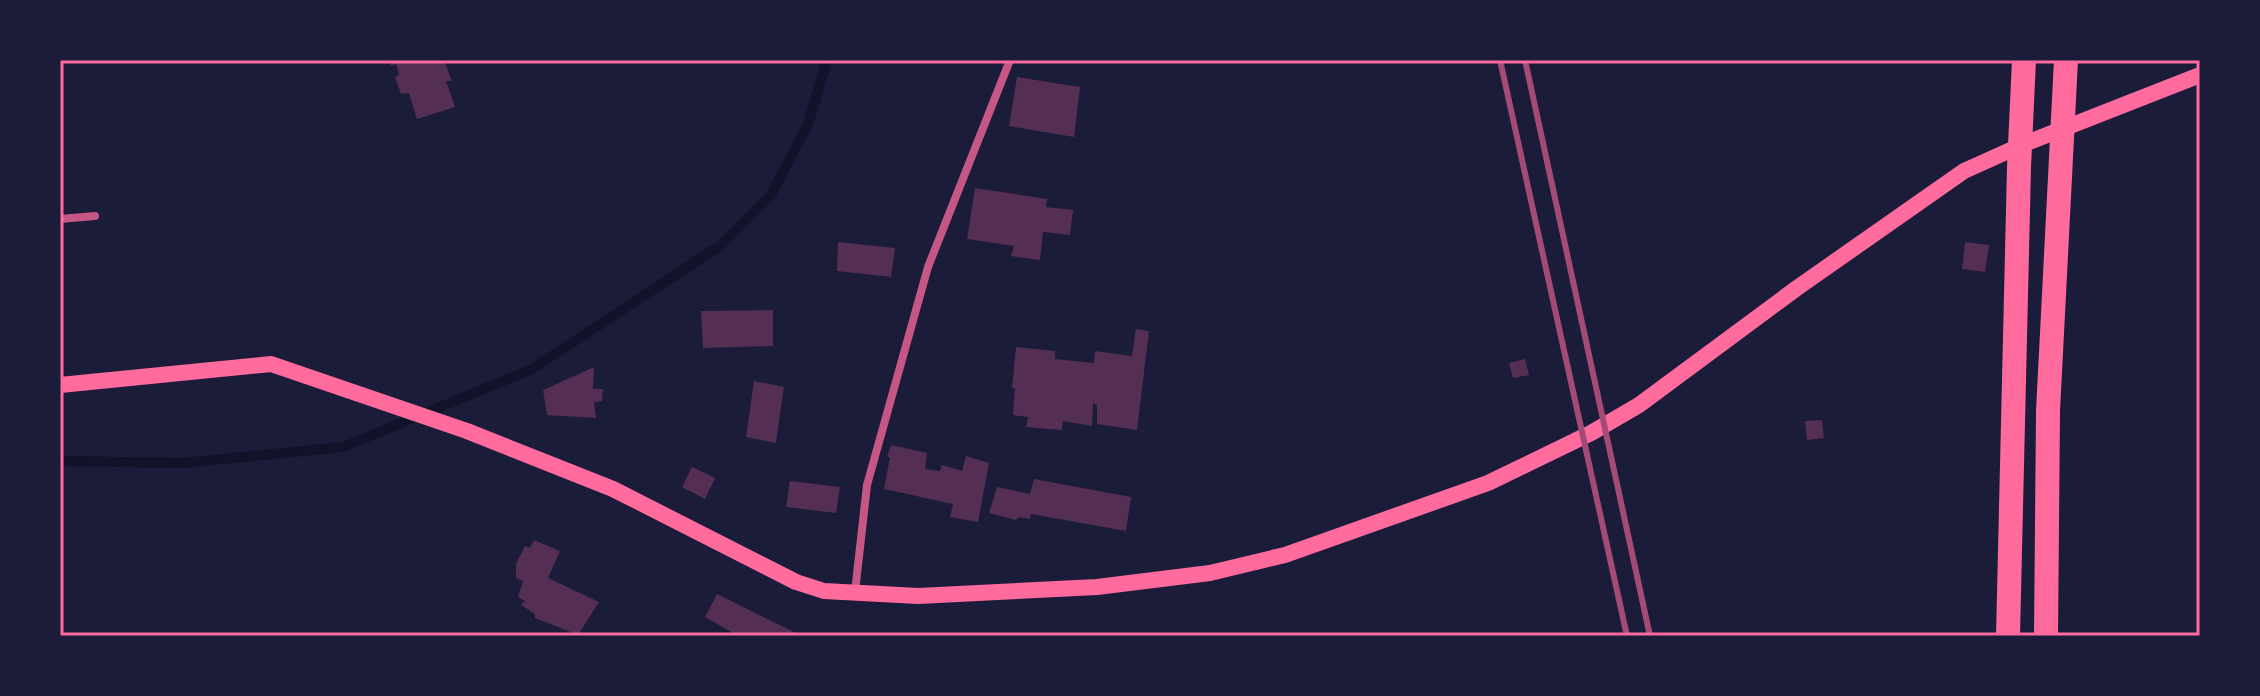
<svg xmlns="http://www.w3.org/2000/svg" width="2260" height="696" viewBox="0 0 2260 696" font-family="Commissioner,sans-serif">
<style>
.lines{fill:none;stroke-linecap:round;stroke-linejoin:round}
.stream{stroke:#12122b;stroke-width:10}
.building{fill:#542f53}
.minor{stroke:#c65784;stroke-width:8}
.secondary{stroke:#ff6b9d;stroke-width:16}
.motorway{stroke:#ff6b9d;stroke-width:24}
.rail{stroke:#a44b75;stroke-width:6}
.neatline{fill:none;stroke:#ff6b9d;stroke-width:3}
</style>
<rect width="100%" height="100%" fill="#1b1b3a"/>
<g class="lines">
<!-- stream -->
<path class="stream" d="M 60,461 L 183,463 L 343,447 L 532,369 L 721,245 L 771,195 L 808,124 L 827,60"/>
</g>
<!-- building -->
<path class="building" d="M 389,60 L 444,60 L 452,81 L 446,81 L 455,107 L 417,119 L 409,93 L 401,94 L 395,77 L 399,75 L 396,64 L 391,66 Z
M 1017,77 L 1080,87 L 1074,137 L 1009,126 Z
M 975,188 L 1047,199 L 1046,207 L 1073,210 L 1070,235 L 1043,232 L 1040,260 L 1011,256 L 1014,246 L 967,239 Z
M 838,242 L 895,248 L 891,277 L 837,271 Z
M 1965,242 L 1989,245 L 1985,272 L 1962,269 Z
M 773,310 L 773,346 L 703,348 L 701,311 Z
M 1136,329 L 1149,331 L 1137,430 L 1097,424 L 1097,405 L 1093,403 L 1092,426 L 1063,421 L 1062,430 L 1026,427 L 1028,417 L 1013,415 L 1015,388 L 1012,388 L 1016,347 L 1055,351 L 1055,359 L 1094,363 L 1095,351 L 1132,356 Z
M 1525,359 L 1529,375 L 1513,378 L 1509,363 Z
M 594,367 L 593,389 L 603,389 L 602,401 L 594,402 L 596,418 L 547,415 L 543,390 Z
M 754,381 L 784,387 L 776,443 L 746,437 Z
M 1822,420 L 1824,438 L 1807,440 L 1805,421 Z
M 891,445 L 927,453 L 925,469 L 940,471 L 942,465 L 962,471 L 966,456 L 989,463 L 978,522 L 950,517 L 953,504 L 884,489 L 890,457 L 887,457 Z
M 692,467 L 715,478 L 705,499 L 682,487 Z
M 1034,479 L 1131,497 L 1126,531 L 1031,514 L 1030,519 L 1019,517 L 1016,520 L 989,513 L 997,487 L 1030,494 Z
M 790,481 L 840,487 L 836,513 L 786,507 Z
M 534,540 L 560,551 L 548,578 L 599,602 L 578,635 L 535,618 L 535,614 L 521,605 L 525,601 L 518,597 L 523,581 L 516,578 L 516,564 L 525,546 L 530,548 Z
M 717,594 L 796,633 L 795,636 L 735,634 L 705,617 Z"/>
<g class="lines">
<!-- minor -->
<path class="minor" d="M 60,219 L 95,216
M 855,592 L 867,485 L 928,267 L 1010,60"/>
<!-- secondary -->
<path class="secondary" d="M 60,385 L 271,364 L 467,431 L 613,489 L 796,582 L 824,591 L 918,596 L 1097,587 L 1210,573 L 1285,555 L 1488,483 L 1591,433 L 1639,405 L 1797,288 L 1964,171 L 2024,144 L 2200,75"/>
<!-- motorway -->
<path class="motorway" d="M 2008,636 L 2019,167 L 2024,60
M 2046,636 L 2048,411 L 2066,60"/>
<!-- rail -->
<path class="rail" d="M 1500,60 L 1627,636
M 1525,60 L 1650,636"/>
</g>
<!-- border -->
<rect width="2260" height="696" fill="none" stroke="#1b1b3a" stroke-width="124"/>
<rect x="62" y="62" width="2136" height="572" class="neatline"/>
</svg>
